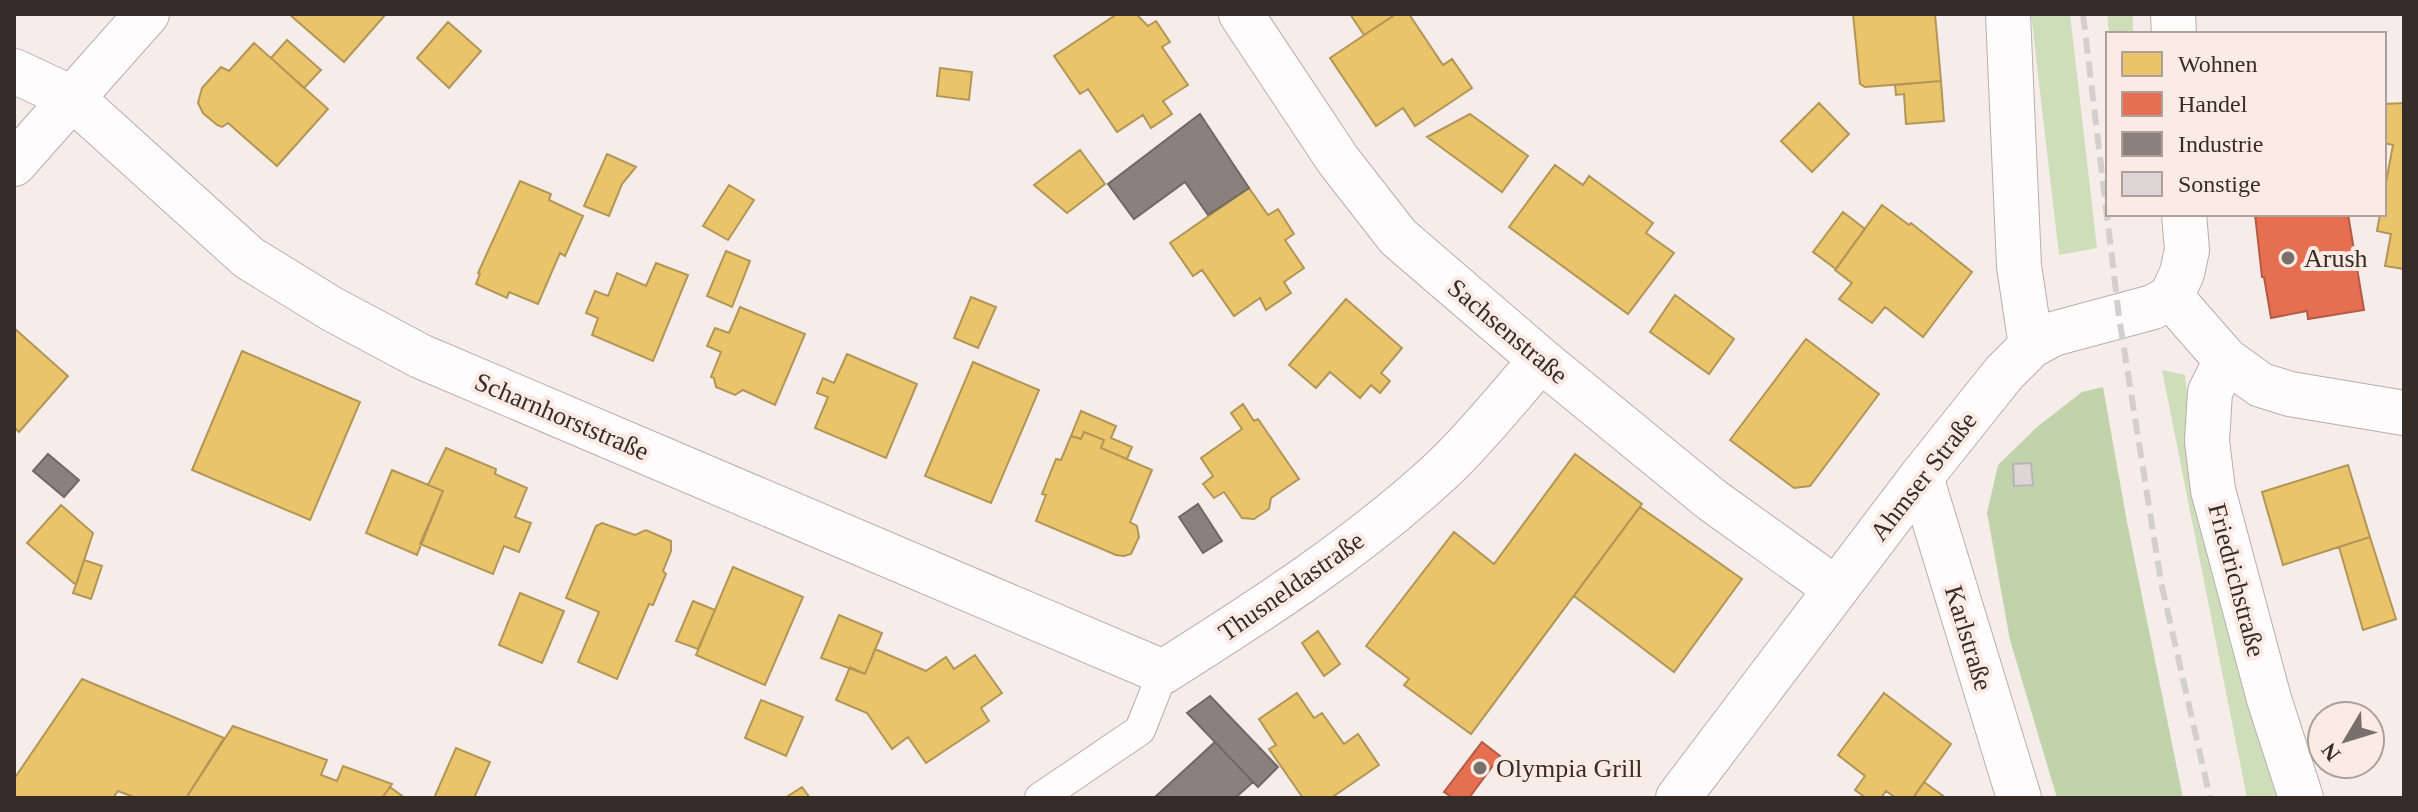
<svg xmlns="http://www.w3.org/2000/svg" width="2418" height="812" viewBox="0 0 2418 812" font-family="'Times New Roman',serif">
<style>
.green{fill:#cedebb}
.forest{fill:#c1d3ab}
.homes{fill:#e9c46a;stroke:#b39656;stroke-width:2}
.shops{fill:#e76f51;stroke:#b25b45;stroke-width:2}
.industry{fill:#8a817c;stroke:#716863;stroke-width:2}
.building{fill:#ded5d7;stroke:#bbb3b5;stroke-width:2}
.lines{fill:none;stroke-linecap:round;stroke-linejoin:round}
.lane-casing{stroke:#b8afac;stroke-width:32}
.street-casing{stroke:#b8afac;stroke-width:46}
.secondary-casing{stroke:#b8afac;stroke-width:46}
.lane{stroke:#fefcfc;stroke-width:30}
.street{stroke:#fefcfc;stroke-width:44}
.secondary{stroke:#fefcfc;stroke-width:44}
.rail{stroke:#d2cfce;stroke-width:6;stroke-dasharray:16 8;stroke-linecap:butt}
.poi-dot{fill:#79706c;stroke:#fcebe4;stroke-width:3}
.labels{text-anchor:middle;stroke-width:8;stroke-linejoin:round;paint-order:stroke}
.poi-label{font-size:26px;fill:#362c28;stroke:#fcebe4;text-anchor:start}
.street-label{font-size:26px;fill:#362c28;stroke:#fcebe4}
</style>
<rect width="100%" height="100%" fill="#f6edea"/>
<!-- green -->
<path class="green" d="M 2031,14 L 2070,14 L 2097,248 L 2059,255 Z
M 2107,14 L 2133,14 L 2133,34 L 2109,34 Z
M 2162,370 L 2185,375 L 2192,449 L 2285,798 L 2247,798 Z"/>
<!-- forest -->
<path class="forest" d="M 2103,387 L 2127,522 L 2183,798 L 2057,798 L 2010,640 L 1987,513 L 1998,465 L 2037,427 L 2082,392 Z"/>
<!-- homes -->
<path class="homes" d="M 289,14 L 386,14 L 344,62 Z
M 1117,14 L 1136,14 L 1148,26 L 1156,21 L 1170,42 L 1162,47 L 1188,85 L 1163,101 L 1172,114 L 1151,128 L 1143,115 L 1117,132 L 1088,89 L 1080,94 L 1054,56 Z
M 1350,14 L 1396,14 L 1364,35 Z
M 1396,14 L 1409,14 L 1443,65 L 1452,59 L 1472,88 L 1415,126 L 1403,108 L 1376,126 L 1330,58 Z
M 1853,14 L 1935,14 L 1941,81 L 1865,87 L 1860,84 Z
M 448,22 L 481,51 L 449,88 L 417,58 Z
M 287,40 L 321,70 L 304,88 L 271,58 Z
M 254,43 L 328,109 L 277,166 L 228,123 L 222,127 L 217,125 L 203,113 L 198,103 L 202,88 L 221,67 L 229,71 Z
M 940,68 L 972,72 L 969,100 L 937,96 Z
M 1941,81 L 1944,121 L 1906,124 L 1904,94 L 1896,95 L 1895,85 Z
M 1819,103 L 1849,134 L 1812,172 L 1781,141 Z
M 2404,103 L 2404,269 L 2385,266 L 2391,234 L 2377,231 L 2380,214 L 2384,214 L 2384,193 L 2393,145 L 2384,143 L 2384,104 Z
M 1470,114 L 1528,156 L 1502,192 L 1427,137 Z
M 1080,150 L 1105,184 L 1067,213 L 1034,185 Z
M 607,154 L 636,167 L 622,184 L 609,216 L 584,206 Z
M 1555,165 L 1583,185 L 1589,176 L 1653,223 L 1646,233 L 1674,253 L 1628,314 L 1509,227 Z
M 520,181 L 551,194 L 549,200 L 583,216 L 565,256 L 560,253 L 538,304 L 509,292 L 507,298 L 476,284 L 480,274 L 478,273 Z
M 729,185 L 754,200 L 728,240 L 703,226 Z
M 1249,188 L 1268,215 L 1278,209 L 1294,234 L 1285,240 L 1304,268 L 1284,282 L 1291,293 L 1266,310 L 1260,298 L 1234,316 L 1202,270 L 1193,276 L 1170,243 Z
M 1882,205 L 1909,225 L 1911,223 L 1972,272 L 1923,337 L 1885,307 L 1872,323 L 1839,299 L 1852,283 L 1835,270 Z
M 1843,212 L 1865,229 L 1836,269 L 1813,252 Z
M 726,251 L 750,261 L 732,307 L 707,296 Z
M 656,263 L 688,275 L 653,361 L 592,335 L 598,318 L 586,313 L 595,291 L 608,296 L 617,273 L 646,286 Z
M 1675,295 L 1734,339 L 1709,374 L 1650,332 Z
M 971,297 L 996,307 L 978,348 L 954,338 Z
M 1346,299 L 1402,348 L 1381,373 L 1390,381 L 1380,393 L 1371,385 L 1360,398 L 1330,372 L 1316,388 L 1289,365 Z
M 740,307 L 805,334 L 775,405 L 743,390 L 735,395 L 716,387 L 714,378 L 711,377 L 721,352 L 707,346 L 715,328 L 729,333 Z
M 14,328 L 68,376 L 19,432 L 14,427 Z
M 1806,339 L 1879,394 L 1810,486 L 1794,488 L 1730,440 Z
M 242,351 L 360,402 L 310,520 L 192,470 Z
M 847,354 L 917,384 L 886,458 L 815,428 L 828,397 L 817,393 L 823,378 L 834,383 Z
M 973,362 L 1039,390 L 991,503 L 925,476 Z
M 1243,404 L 1254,421 L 1258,419 L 1299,479 L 1271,498 L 1269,509 L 1254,519 L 1242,518 L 1224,492 L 1214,498 L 1203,484 L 1213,476 L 1201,458 L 1242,429 L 1231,413 Z
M 1081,411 L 1116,426 L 1111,438 L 1132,447 L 1127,459 L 1101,448 L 1104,440 L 1084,432 L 1081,439 L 1071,436 Z
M 1084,432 L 1104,440 L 1101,448 L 1152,470 L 1130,522 L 1137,526 L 1139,537 L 1131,554 L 1124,556 L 1116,555 L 1036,521 L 1046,495 L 1042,494 L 1056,459 L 1061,460 L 1071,436 L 1081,439 Z
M 446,448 L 496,469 L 495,474 L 527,488 L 515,517 L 531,523 L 519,552 L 504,546 L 493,574 L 420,544 L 443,491 L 428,485 Z
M 1575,454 L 1642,504 L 1471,734 L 1404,685 L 1409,679 L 1366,646 L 1454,532 L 1494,564 Z
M 2348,465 L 2370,537 L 2283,565 L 2262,492 Z
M 392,470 L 443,491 L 417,555 L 366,533 Z
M 61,505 L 93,533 L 76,585 L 27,543 Z
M 1640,507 L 1742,579 L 1674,672 L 1574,596 Z
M 602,523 L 635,535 L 646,530 L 671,541 L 671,551 L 663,571 L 666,574 L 653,605 L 649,604 L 617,679 L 578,662 L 599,612 L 566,598 L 596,526 Z
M 2370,537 L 2396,619 L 2363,630 L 2339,547 Z
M 84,560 L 102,566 L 91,599 L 73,593 Z
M 733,567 L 803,597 L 765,685 L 696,655 Z
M 520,593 L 564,611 L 542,663 L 499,645 Z
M 693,601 L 715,610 L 698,649 L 676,641 Z
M 839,615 L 882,633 L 865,674 L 821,658 Z
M 1318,631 L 1340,664 L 1324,676 L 1302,643 Z
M 875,649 L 926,671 L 946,657 L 954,669 L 975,655 L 1002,693 L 981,708 L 989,721 L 926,763 L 908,737 L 892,749 L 867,713 L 836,700 L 850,667 L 865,674 Z
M 82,679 L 224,738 L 186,798 L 136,798 L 118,791 L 113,798 L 14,798 L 14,779 Z
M 1297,693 L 1314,718 L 1322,713 L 1344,744 L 1358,734 L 1379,765 L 1331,798 L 1303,798 L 1269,749 L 1276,745 L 1259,719 Z
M 1884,693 L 1951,744 L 1913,798 L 1896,798 L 1886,791 L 1881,798 L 1866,798 L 1855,790 L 1865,776 L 1838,755 Z
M 761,700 L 803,717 L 786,756 L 745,738 Z
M 233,726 L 327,760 L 321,775 L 337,781 L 343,766 L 392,784 L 382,798 L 186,798 Z
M 456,748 L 490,762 L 474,798 L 434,798 Z
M 1924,782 L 1946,798 L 1913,798 Z
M 390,787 L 405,798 L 382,798 Z
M 802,787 L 810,798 L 785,798 Z"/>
<!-- shops -->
<path class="shops" d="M 2255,214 L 2348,214 L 2364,310 L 2308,319 L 2307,311 L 2271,318 L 2264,277 L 2262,277 Z
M 1482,742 L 1500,756 L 1469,798 L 1453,798 L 1444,792 Z"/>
<!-- industry -->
<path class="industry" d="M 1200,114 L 1249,188 L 1208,215 L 1185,182 L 1134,219 L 1108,184 Z
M 48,454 L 79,480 L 64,497 L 33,471 Z
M 1198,504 L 1222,541 L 1203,553 L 1179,517 Z
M 1210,696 L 1278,767 L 1258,787 L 1187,713 Z
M 1215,742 L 1253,782 L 1235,798 L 1154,798 Z"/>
<!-- building -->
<path class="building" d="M 2031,463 L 2033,485 L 2014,486 L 2013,464 Z"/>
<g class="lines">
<defs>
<path id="lane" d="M 1040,798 L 1140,730 L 1163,672"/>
<path id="street" d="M 1241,14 L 1338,160 L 1398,237 L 1541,360 L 1712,500 L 1836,589
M 2008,14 L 2019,266 L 2031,346
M 14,71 L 72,98 L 249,258 L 332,309 L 420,356 L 1163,672 C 1261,610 1358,548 1443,469 C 1478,436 1509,396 1541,360
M 14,164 L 147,14
M 2226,360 L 2210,392 L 2207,441 L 2213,490 L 2269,699 L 2301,798
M 1921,477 L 2019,798"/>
<path id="secondary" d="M 2173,14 L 2174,34
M 2171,297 L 2226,360 L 2261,385 L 2290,394 L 2404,413
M 1678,798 L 1921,477 L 2004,373 L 2031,346 L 2053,334 L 2153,307 L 2171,297 L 2182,273 L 2187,250 L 2184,214"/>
</defs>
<!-- lane casing -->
<use href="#lane" class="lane-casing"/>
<!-- street casing -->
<use href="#street" class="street-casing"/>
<!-- secondary casing -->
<use href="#secondary" class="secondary-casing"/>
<!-- lane -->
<use href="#lane" class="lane"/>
<!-- street -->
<use href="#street" class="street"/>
<!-- secondary -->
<use href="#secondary" class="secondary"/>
<!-- rail -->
<path class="rail" d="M 2083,14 L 2119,317 L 2161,582 L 2210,798"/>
</g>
<!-- markers -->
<g class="poi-dot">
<circle cx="2288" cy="258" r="8"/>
<circle cx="1480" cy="768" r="8"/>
</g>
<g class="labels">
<!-- poi labels -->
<g class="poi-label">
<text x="2304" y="267">Arush</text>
<text x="1496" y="777">Olympia Grill</text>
</g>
<!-- street labels -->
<g class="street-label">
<text transform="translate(1508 331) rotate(40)" y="9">Sachsenstraße</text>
<text transform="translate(562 416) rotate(23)" y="9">Scharnhorststraße</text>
<text transform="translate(1923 476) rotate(-52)" y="9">Ahmser Straße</text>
<text transform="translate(2237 580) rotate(75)" y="9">Friedrichstraße</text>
<text transform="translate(1291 586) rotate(-35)" y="9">Thusneldastraße</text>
<text transform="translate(1969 638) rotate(73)" y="9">Karlstraße</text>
</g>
</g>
<!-- border -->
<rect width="2418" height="812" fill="none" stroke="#362c28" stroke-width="32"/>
<!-- legend -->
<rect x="2106" y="32" width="280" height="184" fill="#fcebe4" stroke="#ad9f99" stroke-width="2"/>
<rect x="2122" y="52" width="40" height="24" fill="#e9c46a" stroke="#ad9f99" stroke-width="2"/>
<text x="2178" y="72" font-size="24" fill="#362c28">Wohnen</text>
<rect x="2122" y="92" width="40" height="24" fill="#e76f51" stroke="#ad9f99" stroke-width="2"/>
<text x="2178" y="112" font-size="24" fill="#362c28">Handel</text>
<rect x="2122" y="132" width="40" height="24" fill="#8a817c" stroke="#ad9f99" stroke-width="2"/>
<text x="2178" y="152" font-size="24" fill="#362c28">Industrie</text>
<rect x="2122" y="172" width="40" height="24" fill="#ded5d7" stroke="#ad9f99" stroke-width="2"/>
<text x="2178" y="192" font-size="24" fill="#362c28">Sonstige</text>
<!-- north arrow -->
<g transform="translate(2346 740) rotate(232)"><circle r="38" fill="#fcebe4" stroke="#ad9f99" stroke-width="2"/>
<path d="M0-6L14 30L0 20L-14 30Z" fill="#79706c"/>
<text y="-12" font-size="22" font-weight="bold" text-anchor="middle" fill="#362c28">N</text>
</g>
</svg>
